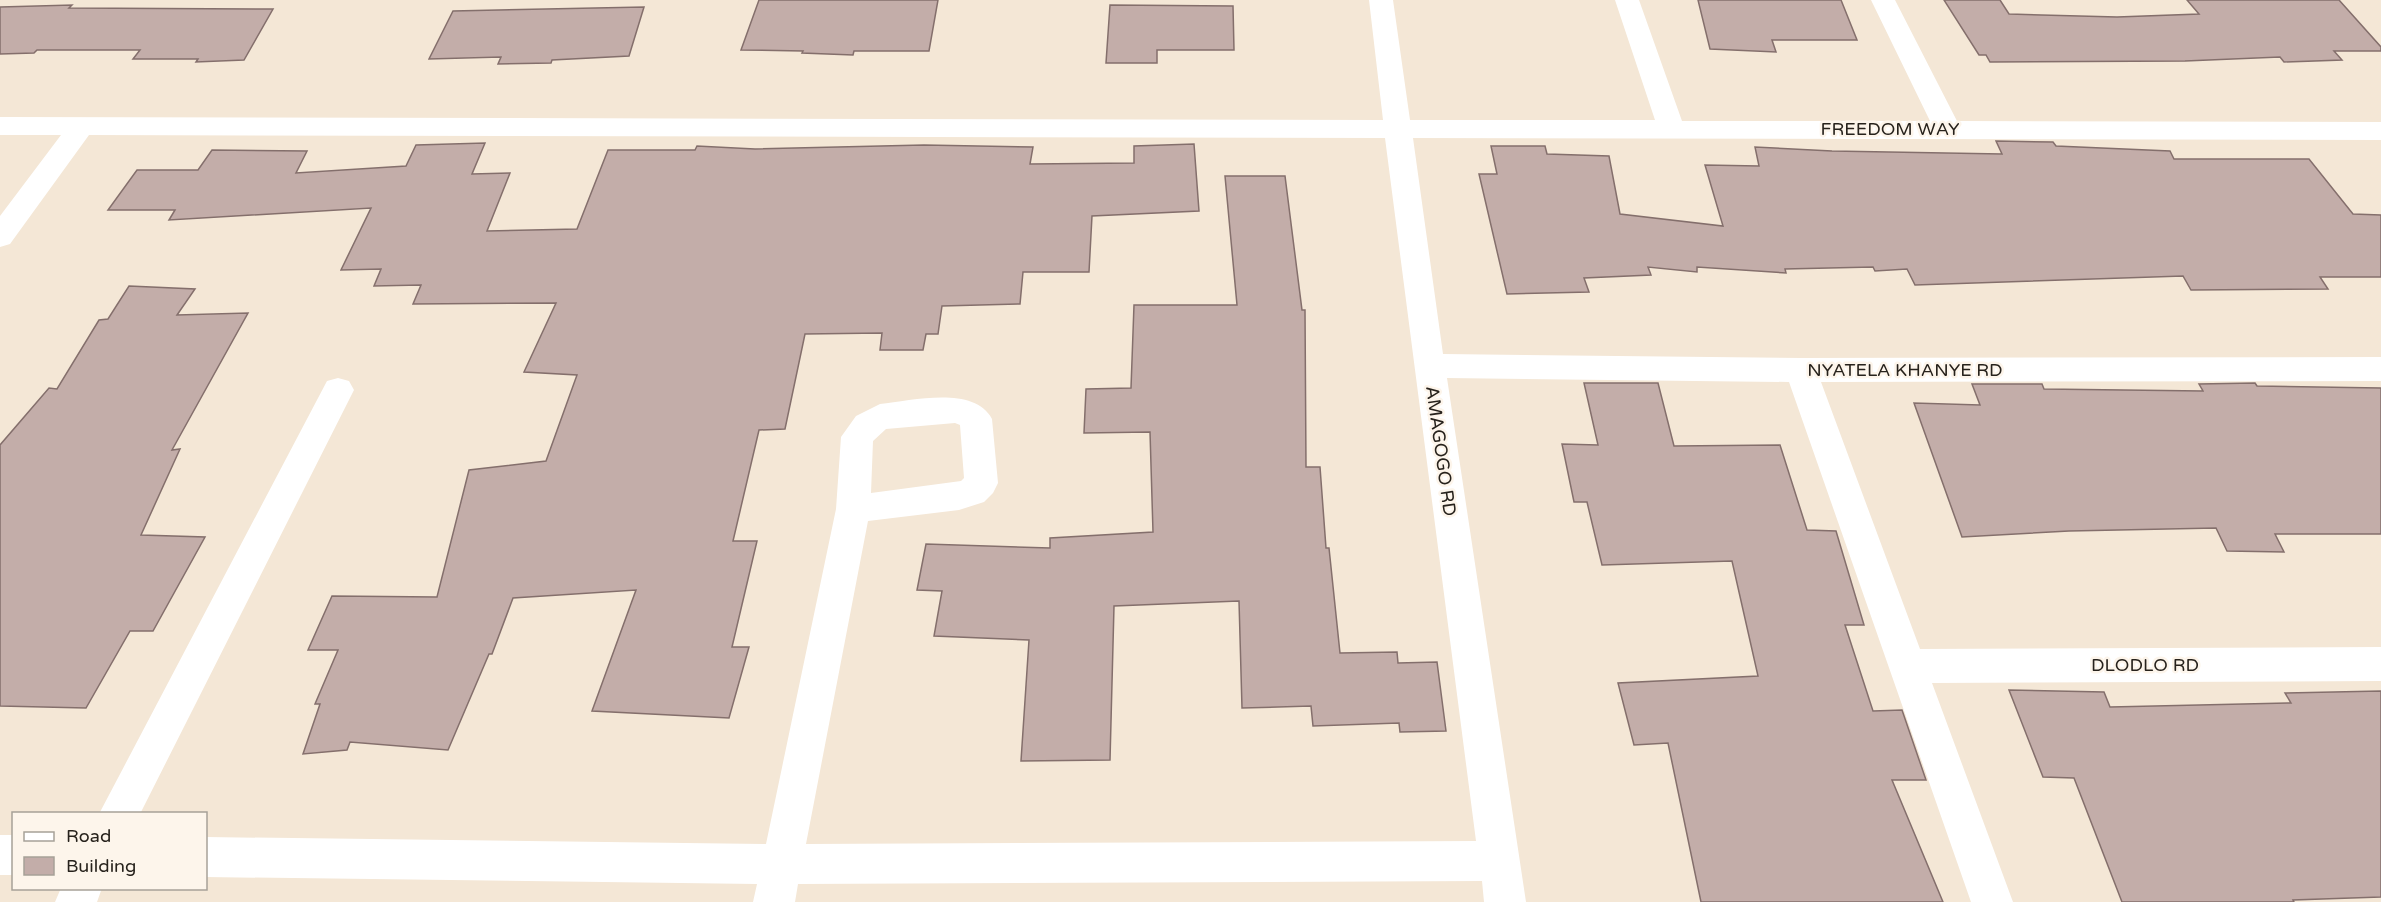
<svg xmlns="http://www.w3.org/2000/svg" width="2381" height="902" viewBox="0 0 2381 902" font-family="'Varela Round',sans-serif">
<style>
.building{fill:#c3ada9;stroke:#846f6c;stroke-width:1.5}
.lines{fill:none;stroke-linecap:round;stroke-linejoin:round}
.minor{fill:#fff;fill-rule:evenodd}
.labels{text-anchor:middle;stroke-width:5;stroke-linejoin:round;paint-order:stroke}
.street-label{font-size:18px;fill:#27221c;stroke:#fdf5eb}
</style>
<rect width="100%" height="100%" fill="#f4e7d6"/>
<!-- building -->
<path class="building" d="M 759,0 L 938,0 L 929,51 L 854,51 L 853,55 L 802,53 L 803,51 L 741,50 Z
M 1698,0 L 1841,0 L 1857,40 L 1772,40 L 1776,52 L 1710,49 Z
M 1944,0 L 2000,0 L 2009,14 L 2117,17 L 2199,14 L 2187,0 L 2339,0 L 2381,47 L 2381,51 L 2334,51 L 2342,60 L 2284,62 L 2280,57 L 2185,61 L 1990,62 L 1986,55 L 1979,55 Z
M 72,5 L 69,8 L 273,9 L 244,60 L 196,62 L 198,59 L 133,59 L 140,50 L 37,50 L 34,53 L 0,54 L 0,7 Z
M 1110,5 L 1233,6 L 1234,50 L 1157,50 L 1157,63 L 1106,63 Z
M 644,7 L 629,56 L 552,60 L 551,63 L 498,64 L 501,57 L 429,59 L 453,11 Z
M 1996,141 L 2053,142 L 2056,146 L 2170,151 L 2174,159 L 2309,159 L 2353,214 L 2381,215 L 2381,277 L 2320,277 L 2328,289 L 2191,290 L 2183,276 L 1915,285 L 1907,269 L 1875,271 L 1873,267 L 1785,269 L 1786,273 L 1697,267 L 1697,272 L 1648,267 L 1651,275 L 1584,278 L 1589,292 L 1507,294 L 1479,174 L 1497,174 L 1491,146 L 1545,146 L 1547,154 L 1609,156 L 1620,214 L 1723,226 L 1705,165 L 1759,166 L 1755,147 L 1832,151 L 2002,154 Z
M 485,143 L 472,174 L 510,173 L 487,231 L 577,229 L 608,150 L 695,150 L 697,146 L 755,149 L 924,145 L 1033,147 L 1030,164 L 1134,163 L 1134,146 L 1194,144 L 1199,211 L 1092,216 L 1089,272 L 1023,272 L 1020,304 L 942,306 L 938,334 L 926,334 L 923,350 L 880,350 L 882,333 L 805,334 L 785,429 L 759,430 L 733,541 L 757,541 L 732,647 L 749,647 L 729,718 L 592,711 L 636,590 L 513,598 L 492,654 L 489,654 L 448,750 L 350,742 L 347,750 L 303,754 L 320,704 L 315,704 L 338,650 L 308,650 L 332,596 L 437,597 L 469,470 L 546,461 L 577,375 L 524,372 L 556,303 L 413,304 L 421,285 L 374,286 L 381,269 L 341,270 L 371,208 L 169,220 L 175,210 L 108,210 L 137,170 L 198,170 L 212,150 L 307,151 L 296,173 L 406,166 L 416,145 Z
M 1225,176 L 1285,176 L 1302,310 L 1305,310 L 1306,467 L 1320,467 L 1326,548 L 1329,548 L 1340,653 L 1397,652 L 1398,663 L 1437,662 L 1446,731 L 1400,732 L 1399,723 L 1313,726 L 1311,706 L 1242,708 L 1239,601 L 1114,606 L 1110,760 L 1021,761 L 1029,640 L 934,636 L 942,591 L 917,590 L 926,544 L 1050,548 L 1050,538 L 1153,532 L 1150,432 L 1084,433 L 1086,389 L 1131,388 L 1134,305 L 1237,305 Z
M 129,286 L 195,289 L 177,315 L 248,313 L 172,450 L 180,449 L 141,535 L 205,537 L 153,631 L 130,631 L 86,708 L 0,706 L 0,445 L 49,388 L 57,389 L 99,320 L 108,319 Z
M 1584,383 L 1658,383 L 1674,446 L 1780,445 L 1807,530 L 1836,531 L 1864,625 L 1845,625 L 1873,711 L 1902,710 L 1926,780 L 1892,780 L 1943,902 L 1701,902 L 1668,743 L 1634,745 L 1618,683 L 1758,676 L 1732,561 L 1602,565 L 1587,502 L 1574,502 L 1562,444 L 1598,445 Z
M 2255,383 L 2257,386 L 2381,388 L 2381,534 L 2275,534 L 2284,552 L 2227,551 L 2216,528 L 2069,531 L 1962,537 L 1914,403 L 1980,405 L 1972,384 L 2042,384 L 2044,389 L 2203,391 L 2199,384 Z
M 2009,690 L 2104,692 L 2110,707 L 2291,703 L 2285,693 L 2381,691 L 2381,897 L 2293,900 L 2294,902 L 2122,902 L 2074,778 L 2043,777 Z"/>
<g class="lines">
<!-- minor -->
<path class="minor" d="M 1369,0 L 1393,0 L 1410,120 L 1655,120 L 1615,0 L 1639,0 L 1682,121 L 1930,121 L 1871,0 L 1895,0 L 1957,121 L 2381,122 L 2381,140 L 1413,138 L 1443,354 L 1801,358 L 2381,357 L 2381,381 L 1821,382 L 1920,649 L 2381,647 L 2381,681 L 1932,683 L 2013,902 L 1971,902 L 1789,382 L 1447,378 L 1526,902 L 1484,902 L 1482,881 L 798,884 L 795,902 L 753,902 L 757,884 L 206,877 L 206,837 L 766,844 L 836,509 L 841,437 L 856,416 L 880,404 C 912,401 974,385 992,419 L 998,483 L 993,493 L 984,502 L 959,510 L 868,521 L 806,844 L 1476,841 L 1385,138 L 89,135 L 10,244 L 0,247 L 0,216 L 61,135 L 0,135 L 0,117 L 1383,120 ZM 955,423 L 960,425 L 964,478 L 961,481 L 871,493 L 873,441 L 886,429 Z
M 338,378 L 349,381 L 354,390 L 140,814 L 99,814 L 327,381 Z
M 0,835 L 14,835 L 14,875 L 0,875 Z
M 61,888 L 102,888 L 97,902 L 55,902 Z"/>
</g>
<g class="labels">
<!-- street labels -->
<g class="street-label">
<text x="1890" y="135">FREEDOM WAY</text>
<text x="1905" y="376">NYATELA KHANYE RD</text>
<text transform="translate(1441 451) rotate(82)" y="6">AMAGOGO RD</text>
<text x="2145" y="671">DLODLO RD</text>
</g>
</g>
<!-- legend -->
<rect x="12" y="812" width="195" height="78" fill="#fdf5eb" stroke="#a7a198" stroke-width="1.5"/>
<rect x="24" y="832" width="30" height="9" fill="#ffffff" stroke="#a7a198" stroke-width="1.5"/>
<text x="66" y="842" font-size="18" fill="#27221c">Road</text>
<rect x="24" y="857" width="30" height="18" fill="#c3ada9" stroke="#a7a198" stroke-width="1.5"/>
<text x="66" y="872" font-size="18" fill="#27221c">Building</text>
</svg>
